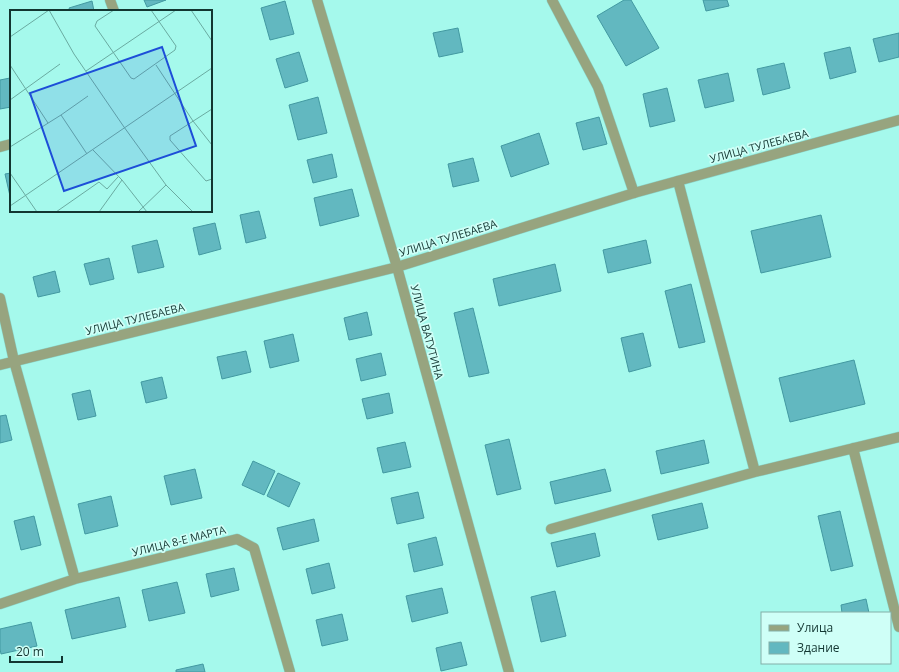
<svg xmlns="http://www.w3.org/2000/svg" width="899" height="672" viewBox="0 0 899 672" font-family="'Open Sans',sans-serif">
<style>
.building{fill:#62b8c0;stroke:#4299a1}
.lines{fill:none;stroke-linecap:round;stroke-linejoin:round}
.minor-casing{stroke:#8bd6ca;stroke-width:11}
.tertiary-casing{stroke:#8bd6ca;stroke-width:11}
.minor{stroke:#97a47f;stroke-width:10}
.tertiary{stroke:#97a47f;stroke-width:10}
.labels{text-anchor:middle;stroke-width:3.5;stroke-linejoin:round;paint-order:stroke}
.street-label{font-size:11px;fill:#123631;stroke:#cffff7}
.inset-road{fill:none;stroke:#6aaba1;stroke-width:1}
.view{fill:#1d4ed8;fill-opacity:0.15;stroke:#1d4ed8;stroke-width:2}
.inset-edge{fill:none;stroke:#123631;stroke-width:2}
</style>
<rect width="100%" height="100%" fill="#a5f9ec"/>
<!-- building -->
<path class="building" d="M 144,0 L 166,0 L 147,7 Z
M 624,0 L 631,0 L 659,48 L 626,66 L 597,16 Z
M 703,0 L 727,0 L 729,6 L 706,11 Z
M 92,1 L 94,11 L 70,11 L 69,8 Z
M 285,1 L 294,34 L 270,40 L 261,8 Z
M 458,28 L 463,52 L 439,57 L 433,33 Z
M 899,33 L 899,57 L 879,62 L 873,39 Z
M 850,47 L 856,72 L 830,79 L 824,53 Z
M 299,52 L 308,81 L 285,88 L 276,59 Z
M 784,63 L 790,88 L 763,95 L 757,69 Z
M 728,73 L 734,101 L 705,108 L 698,80 Z
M 10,78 L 11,107 L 0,109 L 0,80 Z
M 667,88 L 675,121 L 650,127 L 643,94 Z
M 318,97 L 327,133 L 298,140 L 289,105 Z
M 599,117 L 607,144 L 583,150 L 576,123 Z
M 539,133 L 549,164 L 511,177 L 501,146 Z
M 332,154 L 337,177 L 313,183 L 307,160 Z
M 473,158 L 479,181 L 453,187 L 448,164 Z
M 11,173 L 11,196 L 10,196 L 5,174 Z
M 352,189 L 359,216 L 320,226 L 314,198 Z
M 259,211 L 266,238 L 246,243 L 240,215 Z
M 821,215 L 831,257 L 761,273 L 751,231 Z
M 215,223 L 221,249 L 199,255 L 193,228 Z
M 157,240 L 164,267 L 138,273 L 132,246 Z
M 646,240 L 651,263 L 608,273 L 603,250 Z
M 109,258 L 114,279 L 90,285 L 84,264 Z
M 555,264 L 561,291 L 499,306 L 493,279 Z
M 55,271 L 60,292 L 38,297 L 33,277 Z
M 691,284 L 705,342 L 679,348 L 665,291 Z
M 473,308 L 489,373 L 469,377 L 454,313 Z
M 367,312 L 372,335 L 349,340 L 344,318 Z
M 643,333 L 651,366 L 629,372 L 621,338 Z
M 293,334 L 299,361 L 270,368 L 264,341 Z
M 246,351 L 251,372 L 222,379 L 217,357 Z
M 381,353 L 386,375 L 361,381 L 356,359 Z
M 854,360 L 865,404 L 790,422 L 779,378 Z
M 162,377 L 167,398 L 146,403 L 141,382 Z
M 90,390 L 96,416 L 78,420 L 72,394 Z
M 389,393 L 393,413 L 367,419 L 362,399 Z
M 6,415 L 12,440 L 0,443 L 0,416 Z
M 509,439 L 521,489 L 497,495 L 485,445 Z
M 704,440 L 709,463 L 661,474 L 656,451 Z
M 405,442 L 411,467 L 383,473 L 377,448 Z
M 253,461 L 275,471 L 264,495 L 242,485 Z
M 195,469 L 202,498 L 171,505 L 164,476 Z
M 605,469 L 611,491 L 555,504 L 550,482 Z
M 278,473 L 300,483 L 289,507 L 267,496 Z
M 418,492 L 424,518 L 397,524 L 391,498 Z
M 111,496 L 118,526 L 85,534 L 78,504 Z
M 702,503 L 708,528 L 658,540 L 652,515 Z
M 840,511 L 853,566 L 831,571 L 818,516 Z
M 34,516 L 41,545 L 21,550 L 14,521 Z
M 314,519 L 319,541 L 283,550 L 277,528 Z
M 595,533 L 600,556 L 557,567 L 551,543 Z
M 436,537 L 443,565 L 414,572 L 408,544 Z
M 329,563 L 335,588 L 312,594 L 306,569 Z
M 234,568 L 239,590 L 211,597 L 206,574 Z
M 177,582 L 185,613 L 149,621 L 142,590 Z
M 442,588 L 448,613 L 412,622 L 406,596 Z
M 555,591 L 566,636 L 541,642 L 531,597 Z
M 119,597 L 126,627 L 72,639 L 65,610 Z
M 866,599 L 869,613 L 842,613 L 841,605 Z
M 342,614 L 348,640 L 322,646 L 316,620 Z
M 31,622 L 37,646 L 1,654 L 0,649 L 0,629 Z
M 461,642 L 467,665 L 441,671 L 436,648 Z
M 203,664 L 205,672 L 176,672 L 176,670 Z"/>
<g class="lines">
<defs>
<path id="minor" d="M 110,0 L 114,11
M 552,0 L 598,87 L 634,193
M 0,147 L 11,144
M 678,181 L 755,472 L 899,437
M 0,298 L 14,361 L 75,579
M 853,448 L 899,627
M 551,529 L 755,472
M 0,604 L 75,579 L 237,539 L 254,548 L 290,672"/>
<path id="tertiary" d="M 317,0 L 397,267 L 509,672
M 0,365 L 397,267 L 634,193 L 899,120"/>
</defs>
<!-- minor casing -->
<use href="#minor" class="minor-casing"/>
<!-- tertiary casing -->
<use href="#tertiary" class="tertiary-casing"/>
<!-- minor -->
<use href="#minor" class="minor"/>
<!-- tertiary -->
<use href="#tertiary" class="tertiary"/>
</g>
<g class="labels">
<!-- street labels -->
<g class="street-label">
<text transform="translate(759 146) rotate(-15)" y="4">УЛИЦА ТУЛЕБАЕВА</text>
<text transform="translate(448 238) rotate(-17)" y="4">УЛИЦА ТУЛЕБАЕВА</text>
<text transform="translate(135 319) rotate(-14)" y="4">УЛИЦА ТУЛЕБАЕВА</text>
<text transform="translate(427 332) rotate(75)" y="4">УЛИЦА ВАТУТИНА</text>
<text transform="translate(179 541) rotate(-14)" y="4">УЛИЦА 8-Е МАРТА</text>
</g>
</g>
<!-- overview -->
<g transform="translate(10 10)">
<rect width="202" height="202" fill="#a5f9ec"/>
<path class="inset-road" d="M 39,0 L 64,44 L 114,117 L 156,175 L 183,202M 104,0 L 87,11 L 85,16 L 121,68 L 124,69 L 165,40 L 166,36 L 141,0M 181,0 L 202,31M 0,27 L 39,0M 0,55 L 38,113M 146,55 L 183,111 L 202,135M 76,61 L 166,0M 0,90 L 50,54M 202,99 L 160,126 L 160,130 L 196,171 L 202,169M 51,105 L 78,86M 0,137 L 51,105 L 77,144M 83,140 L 112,170 L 137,202M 0,163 L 27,202M 0,196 L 202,58M 46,202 L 89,172 L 97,179 L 108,167M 89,202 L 112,170M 128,202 L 156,175"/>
<path class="view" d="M 152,37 L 186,136 L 54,181 L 20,83 Z"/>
<rect width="202" height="202" class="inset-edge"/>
</g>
<!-- legend -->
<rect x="761" y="612" width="130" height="52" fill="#cffff7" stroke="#83afa8"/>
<rect x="769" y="625" width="20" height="6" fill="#97a47f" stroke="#83afa8"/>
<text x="797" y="632" font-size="12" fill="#123631">Улица</text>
<rect x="769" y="642" width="20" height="12" fill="#62b8c0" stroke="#83afa8"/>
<text x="797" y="652" font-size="12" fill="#123631">Здание</text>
<!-- scale -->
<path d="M10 656v6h52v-6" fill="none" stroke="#123631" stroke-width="2"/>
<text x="16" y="656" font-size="12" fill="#123631" stroke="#cffff7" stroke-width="3" paint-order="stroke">20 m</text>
</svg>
